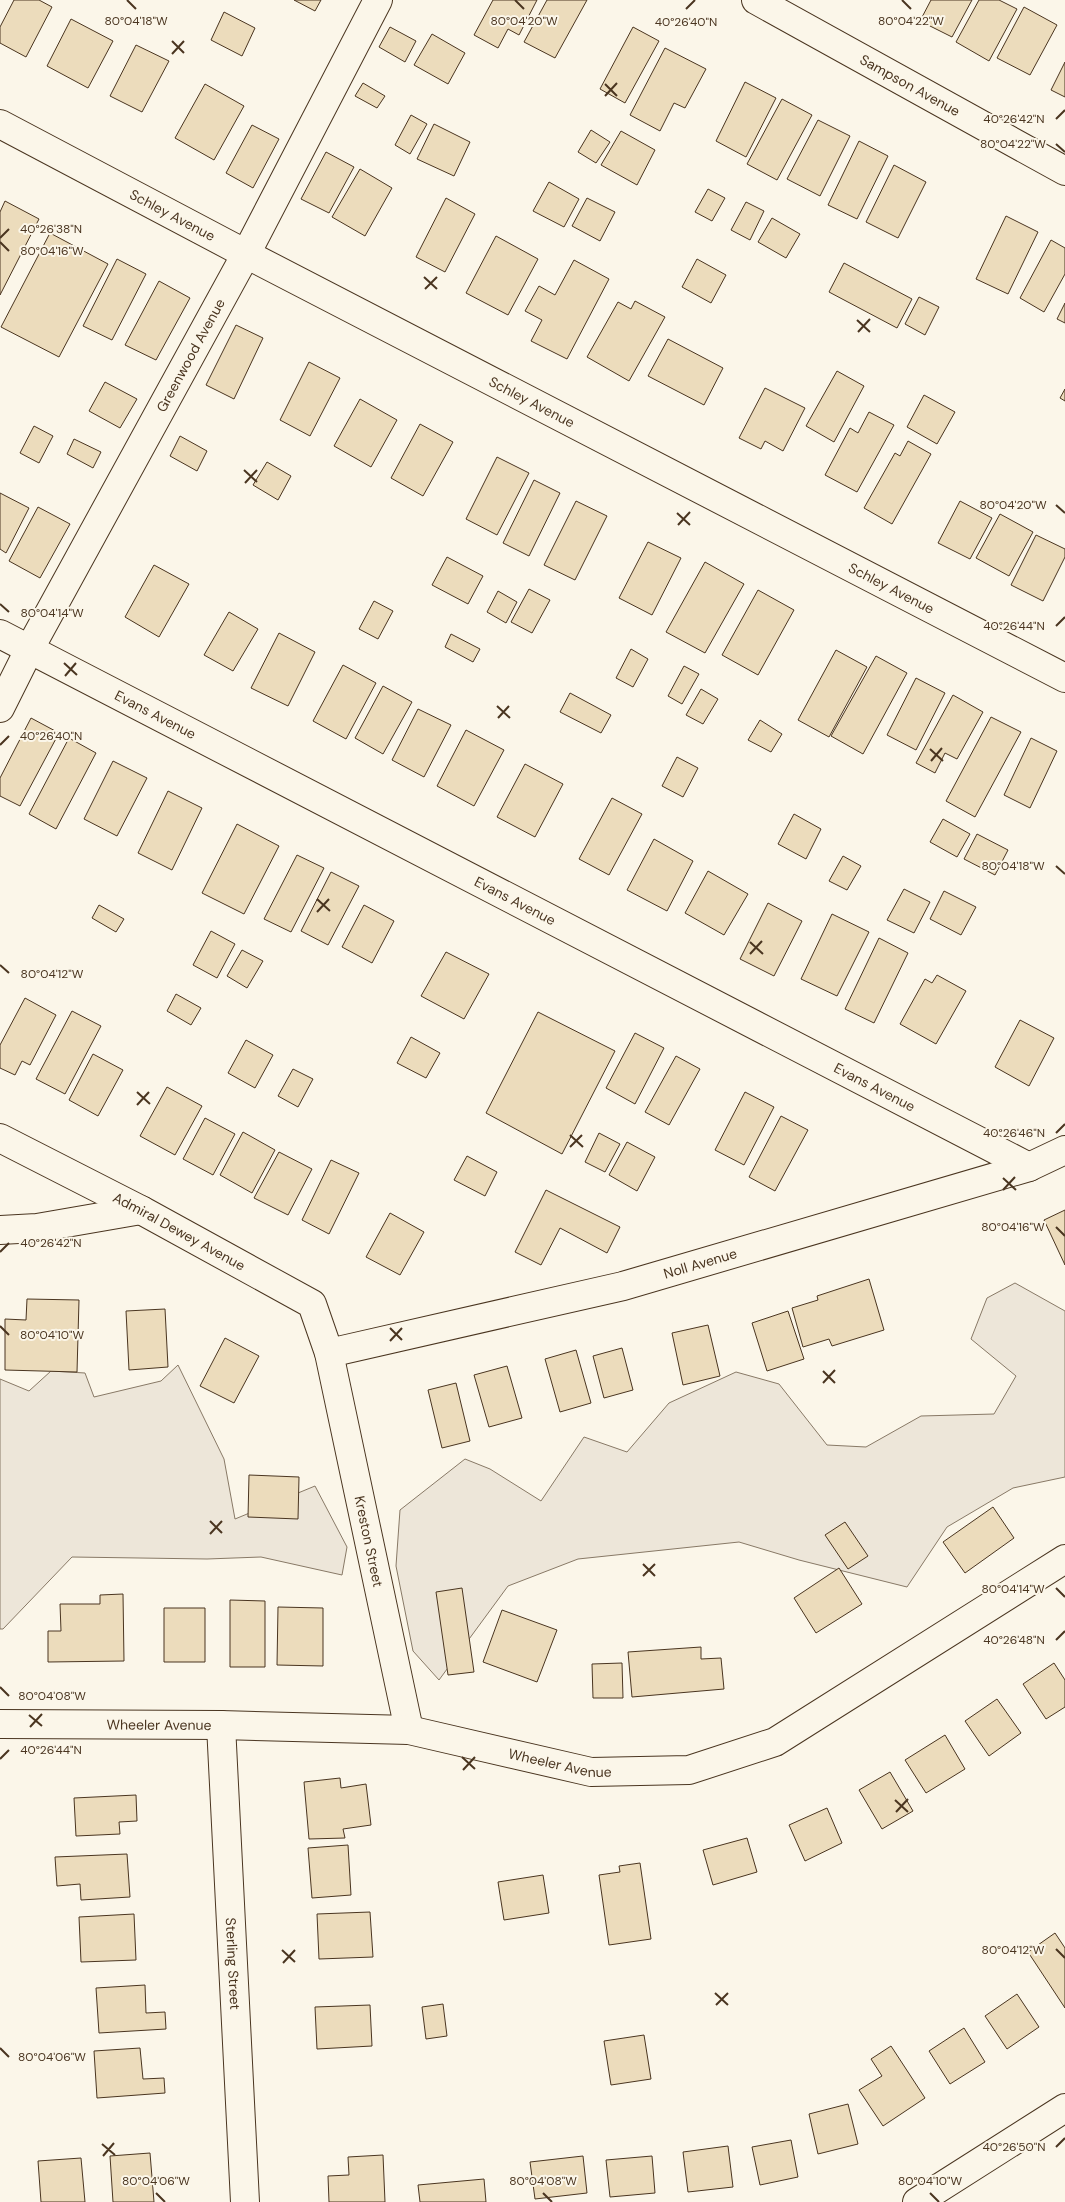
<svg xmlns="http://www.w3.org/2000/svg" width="1065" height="2202" viewBox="0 0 1065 2202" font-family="'DM Sans',sans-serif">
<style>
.green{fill:#ede6d9;stroke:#887966}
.building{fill:#ecdcbc;stroke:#4a3520}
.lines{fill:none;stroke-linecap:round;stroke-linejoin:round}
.minor-casing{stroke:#4a3520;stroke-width:30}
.minor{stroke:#fbf6e9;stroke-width:28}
.ticks{fill:none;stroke:#4a3520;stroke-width:2}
.labels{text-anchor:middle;stroke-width:4;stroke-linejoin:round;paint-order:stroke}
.street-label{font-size:14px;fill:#4a3520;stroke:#fbf6e9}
.ticks-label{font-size:12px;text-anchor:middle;fill:#4a3520;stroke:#fbf6e9;stroke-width:4;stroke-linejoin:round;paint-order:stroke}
</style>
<rect width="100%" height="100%" fill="#fbf6e9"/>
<!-- green -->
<path class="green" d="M 1015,1283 L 1065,1311 L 1065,1477 L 1013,1488 L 947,1527 L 907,1587 L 799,1560 L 739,1542 L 578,1559 L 508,1586 L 439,1680 L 413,1651 L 396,1566 L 400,1510 L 465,1459 L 490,1469 L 541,1501 L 584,1437 L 627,1452 L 669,1403 L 736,1372 L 779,1384 L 827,1445 L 866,1447 L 921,1416 L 994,1414 L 1016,1376 L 971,1339 L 987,1298 Z
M 178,1365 L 224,1459 L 235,1519 L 315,1486 L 347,1547 L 342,1575 L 261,1557 L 207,1559 L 72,1557 L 3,1629 L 0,1629 L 0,1379 L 29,1391 L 51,1371 L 85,1373 L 94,1397 L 161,1381 Z"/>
<!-- building -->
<path class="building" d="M 14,0 L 39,0 L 52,7 L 26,57 L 0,43 L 0,27 Z
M 294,0 L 321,0 L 315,11 Z
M 493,0 L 537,0 L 519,35 L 508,29 L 498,48 L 474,35 Z
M 547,0 L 587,0 L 555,58 L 524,42 Z
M 931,0 L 972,0 L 952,37 L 920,21 Z
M 979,0 L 999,0 L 1017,9 L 989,61 L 956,42 Z
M 1024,7 L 1057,25 L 1030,75 L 997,58 Z
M 224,12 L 255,28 L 242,56 L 211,40 Z
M 71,19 L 113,41 L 88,88 L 47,66 Z
M 390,27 L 416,41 L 405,62 L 379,47 Z
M 633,27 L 659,41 L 625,103 L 600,89 Z
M 432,34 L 465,53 L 448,84 L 414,65 Z
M 136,45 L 169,61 L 142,112 L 110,96 Z
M 665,48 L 706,69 L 685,108 L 674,103 L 660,131 L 630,115 Z
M 1065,62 L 1065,97 L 1051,90 Z
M 745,82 L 776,98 L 746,157 L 716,141 Z
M 363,83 L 385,96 L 377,108 L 355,96 Z
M 205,84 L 244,106 L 214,160 L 175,138 Z
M 782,99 L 812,115 L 777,180 L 747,164 Z
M 411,115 L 427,124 L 410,154 L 395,145 Z
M 818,120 L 850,136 L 820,196 L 787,179 Z
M 434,124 L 470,142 L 454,176 L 417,159 Z
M 252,125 L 279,139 L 253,188 L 226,173 Z
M 591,130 L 610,142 L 596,163 L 578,152 Z
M 621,131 L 655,150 L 637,185 L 601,165 Z
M 859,141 L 888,156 L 857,219 L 828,205 Z
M 326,152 L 354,167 L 329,213 L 301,199 Z
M 894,165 L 926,182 L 898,238 L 866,222 Z
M 360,169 L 392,188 L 365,236 L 332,217 Z
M 549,182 L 579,199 L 564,227 L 533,211 Z
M 708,189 L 725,198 L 712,221 L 695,212 Z
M 446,198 L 475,214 L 445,272 L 416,257 Z
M 587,198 L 615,212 L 600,241 L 572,226 Z
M 5,201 L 39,219 L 0,295 L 0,212 Z
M 746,202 L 764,211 L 750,240 L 731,230 Z
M 1006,216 L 1038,232 L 1008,294 L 976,279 Z
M 772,218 L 800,234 L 786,258 L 758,242 Z
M 50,233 L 108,264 L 59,357 L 1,327 Z
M 496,236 L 538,259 L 508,315 L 466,293 Z
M 1051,240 L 1065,248 L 1065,274 L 1044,312 L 1020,298 Z
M 117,259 L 146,274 L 112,340 L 83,326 Z
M 697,259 L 726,275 L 711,303 L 682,287 Z
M 574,260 L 609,279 L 567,359 L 531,341 L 542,320 L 525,311 L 539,286 L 555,295 Z
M 844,263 L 912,299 L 897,328 L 829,292 Z
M 159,281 L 190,298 L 156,360 L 125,345 Z
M 919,297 L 939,307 L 925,335 L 905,324 Z
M 635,301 L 665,317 L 629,381 L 587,357 L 618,302 L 631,309 Z
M 1065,303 L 1065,323 L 1057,319 Z
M 236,325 L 263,338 L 234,399 L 206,385 Z
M 668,339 L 723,368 L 704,405 L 648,376 Z
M 309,362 L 340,378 L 310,436 L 280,420 Z
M 837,371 L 864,386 L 834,442 L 806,426 Z
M 105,382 L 137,399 L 120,428 L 89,411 Z
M 765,388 L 805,408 L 783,451 L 765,441 L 761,449 L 739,438 Z
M 1065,389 L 1065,401 L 1060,398 Z
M 924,395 L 955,412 L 937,444 L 907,427 Z
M 360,399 L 397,420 L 371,467 L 334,446 Z
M 869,412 L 894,425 L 857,492 L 825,475 L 850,428 L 858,433 Z
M 420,424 L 453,442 L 423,496 L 391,478 Z
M 34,426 L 53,436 L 39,463 L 20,453 Z
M 180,436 L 207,451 L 197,471 L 170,456 Z
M 74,439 L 101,452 L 93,468 L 67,454 Z
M 908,441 L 931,454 L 892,524 L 864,508 L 895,453 L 900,456 Z
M 497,457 L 529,473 L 497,535 L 466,519 Z
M 267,462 L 291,476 L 278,500 L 253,485 Z
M 534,480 L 560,493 L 529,556 L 503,543 Z
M 0,493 L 29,508 L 6,553 L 0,549 Z
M 576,501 L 607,516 L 575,580 L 544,565 Z
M 960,501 L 992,518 L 970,559 L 938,543 Z
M 38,507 L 70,524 L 40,578 L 9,561 Z
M 1000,514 L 1033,532 L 1009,576 L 976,558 Z
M 1036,535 L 1065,549 L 1065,557 L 1043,601 L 1011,585 Z
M 648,542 L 681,558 L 652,615 L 619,598 Z
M 447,557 L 483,576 L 468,604 L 432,585 Z
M 705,562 L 744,584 L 705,653 L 666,632 Z
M 154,565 L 189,584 L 159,637 L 125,617 Z
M 529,589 L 550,600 L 532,633 L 511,622 Z
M 758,590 L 794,610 L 758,675 L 722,655 Z
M 498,591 L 517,602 L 506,623 L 487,612 Z
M 374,601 L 393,611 L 378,639 L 359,629 Z
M 229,612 L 258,629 L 233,671 L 204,655 Z
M 279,633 L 315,652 L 288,706 L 251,688 Z
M 451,634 L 480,649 L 473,662 L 445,647 Z
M 631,649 L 648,659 L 633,687 L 616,678 Z
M 836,650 L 867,667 L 829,737 L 798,720 Z
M 876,656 L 907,673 L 863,754 L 831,736 Z
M 343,665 L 376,683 L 346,739 L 313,721 Z
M 684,666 L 699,674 L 682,704 L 668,696 Z
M 916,678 L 945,693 L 916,750 L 887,735 Z
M 383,686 L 412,702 L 383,754 L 355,738 Z
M 701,689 L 718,699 L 703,724 L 686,715 Z
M 570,693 L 611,715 L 601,733 L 560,712 Z
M 953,695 L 983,712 L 957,759 L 945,753 L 935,773 L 916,763 Z
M 418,709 L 451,725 L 424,777 L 392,760 Z
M 991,717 L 1021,732 L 975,817 L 946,801 Z
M 31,718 L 59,733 L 20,806 L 0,796 L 0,778 Z
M 760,720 L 782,734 L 771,752 L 748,740 Z
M 466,730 L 504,750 L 474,806 L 437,786 Z
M 69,738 L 96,753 L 56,829 L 29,814 Z
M 1031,738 L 1057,751 L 1030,808 L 1004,795 Z
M 677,757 L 698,768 L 683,797 L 662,786 Z
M 113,761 L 147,778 L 117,836 L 84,819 Z
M 525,764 L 563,784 L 535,837 L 497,817 Z
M 168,791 L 202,808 L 172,870 L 138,853 Z
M 612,798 L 642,814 L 609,875 L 579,859 Z
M 794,814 L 821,829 L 806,859 L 778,844 Z
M 943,819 L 970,834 L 957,857 L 930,842 Z
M 237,824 L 279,846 L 244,914 L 202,893 Z
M 977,834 L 1008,850 L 995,875 L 964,859 Z
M 654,839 L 693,861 L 667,911 L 627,890 Z
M 297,855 L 324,868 L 291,932 L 264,919 Z
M 843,856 L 861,866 L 847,890 L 829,881 Z
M 708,871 L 748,894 L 724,935 L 685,913 Z
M 331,872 L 359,886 L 328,945 L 301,931 Z
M 904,889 L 930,902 L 914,933 L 887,920 Z
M 944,891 L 976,907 L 961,935 L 930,919 Z
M 768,903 L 802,921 L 774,976 L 740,959 Z
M 99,905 L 124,919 L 116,932 L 92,918 Z
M 364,905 L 394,921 L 372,963 L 342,947 Z
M 832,914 L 869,932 L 837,996 L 801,979 Z
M 211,931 L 235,944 L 217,978 L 193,965 Z
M 879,938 L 908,953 L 874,1023 L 845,1009 Z
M 242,950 L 263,961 L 247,988 L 227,976 Z
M 446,952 L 489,974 L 464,1019 L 421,996 Z
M 937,975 L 966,991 L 936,1044 L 900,1024 L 925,979 L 932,983 Z
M 176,994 L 201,1008 L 191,1025 L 167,1011 Z
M 25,998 L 56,1015 L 30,1065 L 22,1061 L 15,1075 L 0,1068 L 0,1045 Z
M 72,1011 L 101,1026 L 65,1094 L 36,1079 Z
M 538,1012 L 615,1051 L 562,1154 L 486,1113 Z
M 1020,1020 L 1054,1038 L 1029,1086 L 995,1067 Z
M 635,1033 L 664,1048 L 635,1104 L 606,1088 Z
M 411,1037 L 440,1053 L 426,1078 L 397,1063 Z
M 246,1040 L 273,1055 L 255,1088 L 228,1073 Z
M 93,1054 L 123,1070 L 98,1116 L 69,1100 Z
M 676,1056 L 700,1069 L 669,1125 L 645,1112 Z
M 293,1069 L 313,1079 L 298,1107 L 278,1096 Z
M 167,1087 L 202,1106 L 175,1155 L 140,1136 Z
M 745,1092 L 774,1107 L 744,1165 L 715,1150 Z
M 781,1116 L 808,1130 L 775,1191 L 749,1177 Z
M 205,1118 L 235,1134 L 213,1175 L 183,1159 Z
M 243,1132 L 275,1150 L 252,1193 L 220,1175 Z
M 599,1133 L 620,1144 L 605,1172 L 585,1162 Z
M 627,1142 L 655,1157 L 637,1191 L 609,1175 Z
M 279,1152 L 312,1169 L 288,1215 L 254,1198 Z
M 467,1156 L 497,1172 L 485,1196 L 454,1180 Z
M 331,1160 L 359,1173 L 329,1234 L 302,1220 Z
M 546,1190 L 620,1227 L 607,1253 L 560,1228 L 541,1265 L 515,1252 Z
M 1065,1210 L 1065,1265 L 1044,1220 Z
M 390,1213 L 424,1232 L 400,1275 L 366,1257 Z
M 869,1279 L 884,1330 L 832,1346 L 829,1339 L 803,1347 L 792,1308 L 818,1300 L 817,1296 Z
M 27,1299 L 79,1300 L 77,1372 L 5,1370 L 5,1319 L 26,1320 Z
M 165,1309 L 168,1367 L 129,1370 L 126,1311 Z
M 788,1311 L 804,1359 L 767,1371 L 752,1323 Z
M 708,1325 L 720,1376 L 683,1385 L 672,1333 Z
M 225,1338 L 259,1356 L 234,1403 L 200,1386 Z
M 622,1348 L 633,1390 L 604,1398 L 593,1356 Z
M 576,1350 L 591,1403 L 560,1412 L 545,1359 Z
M 507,1366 L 522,1418 L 489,1427 L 474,1375 Z
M 456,1383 L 470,1441 L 442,1448 L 428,1390 Z
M 249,1475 L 299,1477 L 298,1519 L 248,1517 Z
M 993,1507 L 1014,1538 L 965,1573 L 943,1542 Z
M 845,1522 L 868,1556 L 848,1569 L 825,1535 Z
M 839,1568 L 862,1604 L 816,1633 L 794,1598 Z
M 462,1588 L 474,1672 L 448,1675 L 436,1592 Z
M 123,1594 L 124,1661 L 48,1662 L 48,1631 L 61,1631 L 60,1604 L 100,1604 L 100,1595 Z
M 230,1600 L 265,1601 L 265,1667 L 230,1667 Z
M 278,1607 L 323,1608 L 323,1666 L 277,1665 Z
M 164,1608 L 205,1608 L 205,1662 L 164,1662 Z
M 502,1610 L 557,1630 L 537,1682 L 483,1662 Z
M 701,1647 L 701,1659 L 721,1658 L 724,1689 L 632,1697 L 628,1652 Z
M 622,1663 L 623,1698 L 593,1698 L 592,1664 Z
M 1054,1663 L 1065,1680 L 1065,1707 L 1046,1719 L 1023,1684 Z
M 997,1699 L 1021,1733 L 989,1756 L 965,1721 Z
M 945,1735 L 965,1769 L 926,1793 L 905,1760 Z
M 890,1772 L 913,1811 L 882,1829 L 859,1790 Z
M 340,1778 L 341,1788 L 366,1784 L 371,1825 L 343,1829 L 345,1838 L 309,1839 L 304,1782 Z
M 136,1795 L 137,1821 L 119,1822 L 120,1834 L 76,1836 L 74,1798 Z
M 827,1808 L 842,1843 L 805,1861 L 789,1825 Z
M 747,1838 L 757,1872 L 713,1885 L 703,1850 Z
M 348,1845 L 351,1895 L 312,1898 L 308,1848 Z
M 127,1854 L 130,1897 L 81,1900 L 80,1884 L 57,1886 L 55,1857 Z
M 640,1863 L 651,1939 L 609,1945 L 599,1875 L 620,1872 L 619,1866 Z
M 543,1875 L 549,1913 L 504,1920 L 498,1882 Z
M 370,1912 L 373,1957 L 319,1959 L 317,1914 Z
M 134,1914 L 136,1960 L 81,1962 L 79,1917 Z
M 1055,1933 L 1065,1948 L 1065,2008 L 1028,1952 Z
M 145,1985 L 146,2013 L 165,2012 L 166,2029 L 99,2033 L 96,1988 Z
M 1017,1994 L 1039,2027 L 1007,2049 L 985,2016 Z
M 443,2004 L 447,2036 L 426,2039 L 422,2007 Z
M 370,2005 L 372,2046 L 317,2049 L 315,2007 Z
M 964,2028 L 985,2062 L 950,2084 L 929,2051 Z
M 644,2035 L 651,2079 L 611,2085 L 604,2041 Z
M 891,2046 L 925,2098 L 883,2126 L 859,2090 L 882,2076 L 871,2059 Z
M 140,2048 L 143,2079 L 164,2078 L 165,2093 L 97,2098 L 94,2051 Z
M 848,2104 L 858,2144 L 818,2154 L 809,2114 Z
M 791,2140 L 798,2177 L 760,2185 L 752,2147 Z
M 728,2146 L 733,2187 L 688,2192 L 683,2152 Z
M 150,2153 L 154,2202 L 113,2202 L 110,2156 Z
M 383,2155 L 385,2202 L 329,2202 L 328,2176 L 349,2175 L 348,2157 Z
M 583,2156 L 587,2193 L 535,2199 L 530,2162 Z
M 652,2156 L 655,2193 L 610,2197 L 606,2160 Z
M 81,2158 L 85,2202 L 41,2202 L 38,2161 Z
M 484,2179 L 486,2202 L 420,2202 L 418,2185 Z"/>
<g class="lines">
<defs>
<g id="minor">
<path id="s1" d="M 756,0 L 1065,171"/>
<path id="s2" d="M 0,124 L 246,254 L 1065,678"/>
<path id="s3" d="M 0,634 L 1029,1167"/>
<path id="s4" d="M 0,708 L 29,650 L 246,254 L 378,0"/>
<path id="s5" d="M 0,1138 L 141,1210 L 312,1304 L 329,1353 L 409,1730"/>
<path d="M 0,1230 L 37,1228 L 141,1210"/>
<path id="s6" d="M 329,1353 L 623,1286 L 1029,1167 L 1065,1150"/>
<path id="s7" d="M 0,1724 L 221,1725 L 409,1730 L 591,1772 L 689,1770 L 775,1742 L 1065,1559"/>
<path id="s8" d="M 221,1725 L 245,2202"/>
<path d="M 917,2202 L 1065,2108"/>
</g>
</defs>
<!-- minor casing -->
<use href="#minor" class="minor-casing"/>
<!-- minor -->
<use href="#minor" class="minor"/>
</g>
<!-- ticks -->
<path class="ticks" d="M 127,0 L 136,9M 515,0 L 524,9M 902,0 L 911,9M 686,9 L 695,0M 172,41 L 184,53M 172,54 L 184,41M 605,84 L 617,96M 605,96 L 617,83M 1056,119 L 1065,110M 1056,144 L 1065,152M 0,238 L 9,229M 0,242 L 9,251M 424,277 L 437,289M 425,289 L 437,277M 857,320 L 870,332M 858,332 L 870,319M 244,470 L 257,482M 245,483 L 257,470M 1056,505 L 1065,513M 677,513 L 690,525M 678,525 L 690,512M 0,604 L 9,612M 1056,626 L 1065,617M 64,663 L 77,675M 65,676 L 76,663M 497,706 L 510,718M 498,718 L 509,706M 0,745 L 9,736M 930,749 L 943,761M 931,761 L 942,748M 1056,866 L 1065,874M 317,899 L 330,911M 317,912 L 329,899M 750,942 L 763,954M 750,954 L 762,941M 0,965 L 9,973M 137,1092 L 150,1104M 137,1105 L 149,1092M 1056,1133 L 1065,1124M 570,1135 L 583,1147M 570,1147 L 582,1135M 1003,1178 L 1016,1190M 1003,1190 L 1015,1177M 1056,1227 L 1065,1236M 0,1252 L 9,1243M 0,1326 L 9,1335M 390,1328 L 402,1340M 390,1341 L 402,1328M 823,1371 L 835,1383M 823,1383 L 835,1370M 210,1521 L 222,1533M 210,1534 L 222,1521M 643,1564 L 655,1576M 643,1576 L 655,1564M 1056,1588 L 1065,1597M 1056,1640 L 1065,1631M 0,1687 L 9,1696M 29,1715 L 42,1726M 30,1727 L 42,1714M 462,1757 L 475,1769M 0,1759 L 9,1750M 463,1770 L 475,1757M 895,1800 L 908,1812M 896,1812 L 908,1799M 1056,1949 L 1065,1958M 282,1950 L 295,1962M 283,1963 L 295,1950M 715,1993 L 728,2005M 716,2005 L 728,1993M 0,2048 L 9,2057M 102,2144 L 115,2155M 1056,2147 L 1065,2138M 103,2156 L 114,2143M 156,2193 L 165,2202M 543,2193 L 552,2202M 930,2193 L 939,2202"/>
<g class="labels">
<!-- street labels -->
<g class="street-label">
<text dy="5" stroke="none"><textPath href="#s1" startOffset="176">Sampson Avenue</textPath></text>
<text dy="5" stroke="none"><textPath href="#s2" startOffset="195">Schley Avenue</textPath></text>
<text dy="5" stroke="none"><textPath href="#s4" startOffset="401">Greenwood Avenue</textPath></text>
<text dy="5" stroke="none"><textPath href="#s2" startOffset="600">Schley Avenue</textPath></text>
<text dy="5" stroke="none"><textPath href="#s2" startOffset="1005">Schley Avenue</textPath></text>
<text dy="5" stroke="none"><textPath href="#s3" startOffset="175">Evans Avenue</textPath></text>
<text dy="5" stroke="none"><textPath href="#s3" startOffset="580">Evans Avenue</textPath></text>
<text dy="5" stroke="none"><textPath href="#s3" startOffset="985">Evans Avenue</textPath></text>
<text dy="5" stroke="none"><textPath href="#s5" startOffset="202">Admiral Dewey Avenue</textPath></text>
<text dy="5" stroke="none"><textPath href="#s6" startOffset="382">Noll Avenue</textPath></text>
<text dy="5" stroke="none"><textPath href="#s5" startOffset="598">Kreston Street</textPath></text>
<text dy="5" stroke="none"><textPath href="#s7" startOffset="159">Wheeler Avenue</textPath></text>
<text dy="5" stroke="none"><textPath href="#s7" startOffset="564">Wheeler Avenue</textPath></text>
<text dy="5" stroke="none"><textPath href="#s8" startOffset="239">Sterling Street</textPath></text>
</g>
</g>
<g class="ticks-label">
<text x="136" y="25">80°04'18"W</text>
<text x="524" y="25">80°04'20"W</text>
<text x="911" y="25">80°04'22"W</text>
<text x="686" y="26">40°26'40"N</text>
<text x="1014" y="123">40°26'42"N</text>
<text x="1013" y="148">80°04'22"W</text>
<text x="51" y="233">40°26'38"N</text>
<text x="52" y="255">80°04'16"W</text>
<text x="1013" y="509">80°04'20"W</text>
<text x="52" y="617">80°04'14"W</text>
<text x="1014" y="630">40°26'44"N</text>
<text x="51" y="740">40°26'40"N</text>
<text x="1013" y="870">80°04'18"W</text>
<text x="52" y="978">80°04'12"W</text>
<text x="1014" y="1137">40°26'46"N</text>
<text x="1013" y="1231">80°04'16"W</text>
<text x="51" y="1247">40°26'42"N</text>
<text x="52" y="1339">80°04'10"W</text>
<text x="1013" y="1593">80°04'14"W</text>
<text x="1014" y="1644">40°26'48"N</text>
<text x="52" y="1700">80°04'08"W</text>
<text x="51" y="1754">40°26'44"N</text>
<text x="1013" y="1954">80°04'12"W</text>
<text x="52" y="2061">80°04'06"W</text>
<text x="1014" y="2151">40°26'50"N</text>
<text x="156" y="2185">80°04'06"W</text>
<text x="543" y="2185">80°04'08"W</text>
<text x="930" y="2185">80°04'10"W</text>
</g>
</svg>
